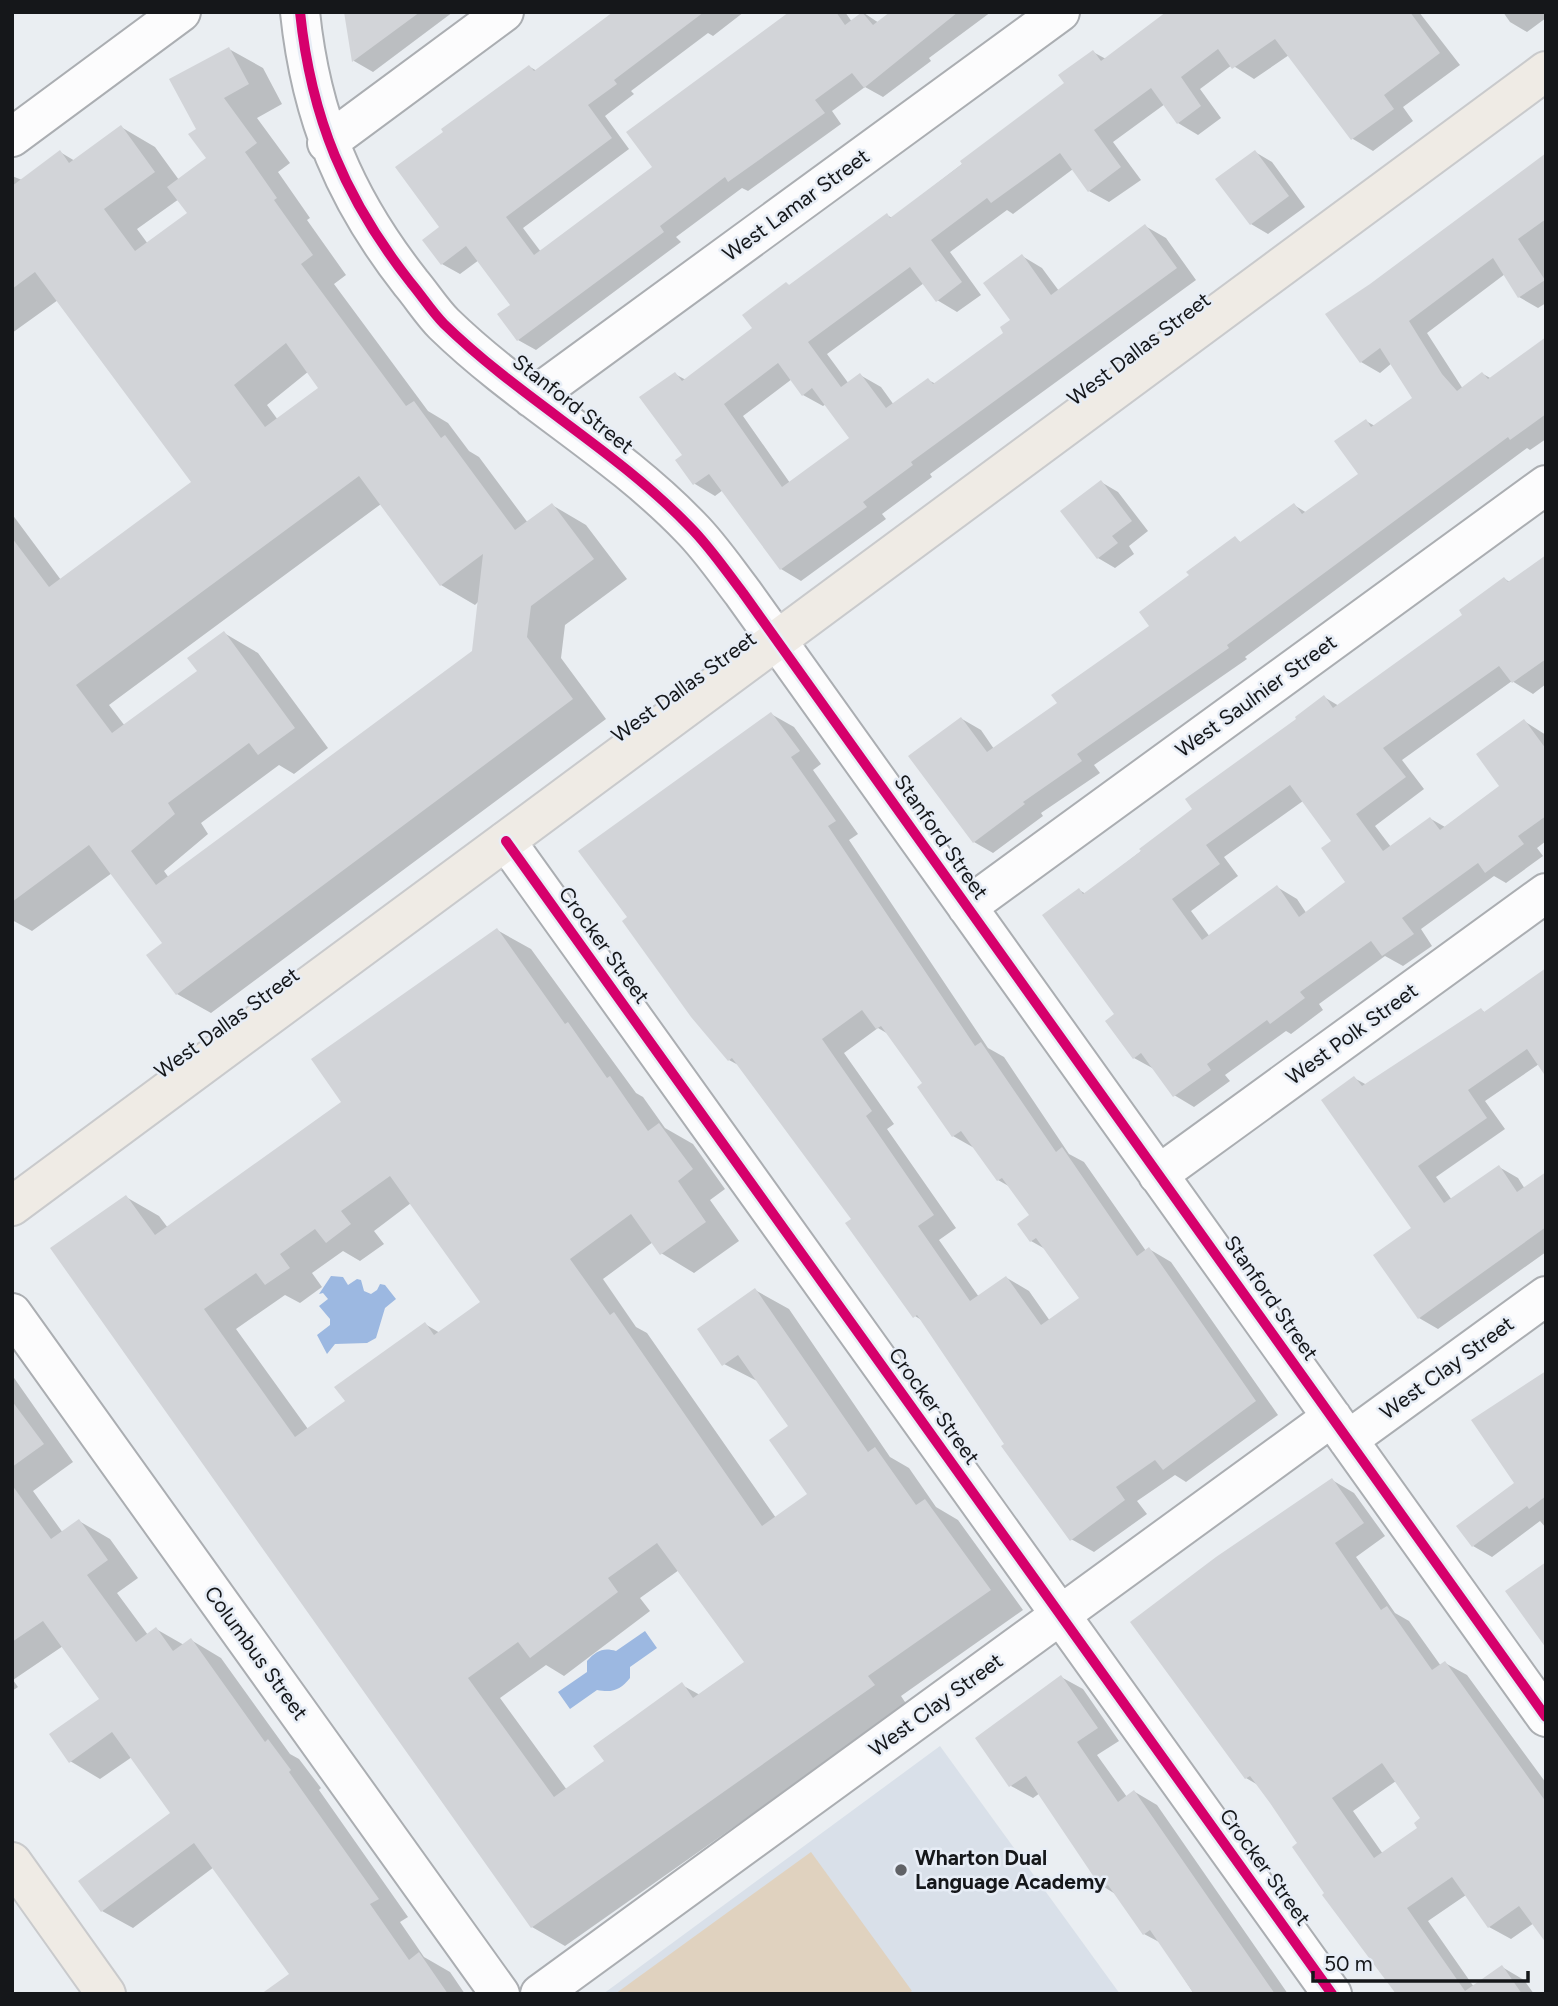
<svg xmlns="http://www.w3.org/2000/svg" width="1558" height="2006" viewBox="0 0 1558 2006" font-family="Figtree,sans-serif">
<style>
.built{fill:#d9e0e9}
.green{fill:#e0d2bf}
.water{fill:#9cb8e1}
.shadow{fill:#0003;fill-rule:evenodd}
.building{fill:#d2d4d8;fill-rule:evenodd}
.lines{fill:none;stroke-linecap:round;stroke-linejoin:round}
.minor-casing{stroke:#abaeb2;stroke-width:42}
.major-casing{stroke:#c9cacc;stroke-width:42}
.minor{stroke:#fcfcfd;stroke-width:38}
.major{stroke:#efebe5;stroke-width:38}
.cycleway-casing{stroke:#e7edf6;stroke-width:15}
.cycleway{stroke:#d6006c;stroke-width:10}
.poi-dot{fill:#606266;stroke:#e7edf6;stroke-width:2.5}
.labels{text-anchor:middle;stroke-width:5;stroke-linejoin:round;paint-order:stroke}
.street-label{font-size:21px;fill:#15171a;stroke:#e7edf6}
.poi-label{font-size:21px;font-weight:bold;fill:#15171a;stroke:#e7edf6;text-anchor:start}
</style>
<rect width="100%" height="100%" fill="#eaeef2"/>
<!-- built -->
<path class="built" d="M 940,1746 L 1120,1994 L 603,1994 Z"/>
<!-- green -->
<path class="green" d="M 811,1852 L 912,1991 L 907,1994 L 615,1994 Z"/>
<!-- water -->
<path class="water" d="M 331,1276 L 343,1277 L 348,1285 L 357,1279 L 361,1280 L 364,1291 L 371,1294 L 377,1290 L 380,1284 L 385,1285 L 396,1299 L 385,1308 L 376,1338 L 367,1343 L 335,1344 L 327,1354 L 317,1335 L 330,1325 L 330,1319 L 319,1306 L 328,1299 L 323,1293 L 319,1294 Z
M 645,1631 L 657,1648 L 630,1667 L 630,1678 C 620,1690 613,1693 597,1690 L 570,1709 L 558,1692 L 587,1672 L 587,1661 C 596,1651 603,1647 616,1651 Z"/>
<!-- shadow -->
<path class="shadow" d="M 347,12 L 453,12 L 373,72 L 354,61 Z
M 616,12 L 744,12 L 713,36 L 708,33 L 631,91 L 634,94 L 605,116 L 629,149 L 523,228 L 541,252 L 654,167 L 792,12 L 845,12 L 852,22 L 864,13 L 879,23 L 893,12 L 991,12 L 929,58 L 931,61 L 883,97 L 865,87 L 832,111 L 841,124 L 748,191 L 742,188 L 676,237 L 681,242 L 536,350 L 518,340 L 512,305 L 479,260 L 460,274 L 442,264 L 442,228 L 530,67 L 537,71 Z
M 1382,12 L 1419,12 L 1460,65 L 1403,107 L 1413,121 L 1373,151 L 1353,139 L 1289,55 L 1254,79 L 1232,65 L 1200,89 L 1221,118 L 1198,135 L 1178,123 L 1165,104 L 1113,142 L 1141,180 L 1109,202 L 1089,191 L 1073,169 L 1013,214 L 1007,210 L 950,252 L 981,295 L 957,312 L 937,300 L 924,283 L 827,354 L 849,384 L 860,375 L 881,387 L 894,405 L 928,380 L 936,384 L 1006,333 L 1013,320 L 1022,256 L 1042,268 L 1059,291 L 1145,226 L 1166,238 L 1196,280 L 930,474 L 932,477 L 882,514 L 886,519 L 801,581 L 781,569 L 723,490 L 715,496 L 695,484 L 685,455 L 675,374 L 686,380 L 754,329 L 787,284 L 790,286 L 887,215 L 892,218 L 1066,84 L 1093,52 L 1106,59 ZM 792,379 L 803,395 L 823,406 L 826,404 L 851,438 L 790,483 L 743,416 Z
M 1503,12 L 1546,12 L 1546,18 L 1527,32 L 1510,22 Z
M 229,49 L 263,68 L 282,104 L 257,118 L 290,163 L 278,172 L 310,218 L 307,220 L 346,275 L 334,284 L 428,411 L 448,423 L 469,451 L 479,457 L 528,523 L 552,505 L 586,525 L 627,579 L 565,625 L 561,658 L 606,719 L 211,1013 L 177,994 L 164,944 L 112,873 L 32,931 L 12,920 L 12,514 L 61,580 L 193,483 L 58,300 L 12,333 L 12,176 L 22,180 L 60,152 L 75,161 L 121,127 L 155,147 L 179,180 L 208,158 L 198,129 ZM 179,199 L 190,214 L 148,244 L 137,229 ZM 309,371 L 321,388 L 278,420 L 267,405 ZM 381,504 L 441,585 L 475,605 L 479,601 L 473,652 L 169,878 L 164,871 L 208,834 L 201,823 L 279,765 L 294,774 L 328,748 L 258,653 L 224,633 L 199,671 L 125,726 L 109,705 Z
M 1255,152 L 1272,162 L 1305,207 L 1268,234 L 1251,224 Z
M 1546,156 L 1546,303 L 1538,308 L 1519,297 L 1505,274 L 1427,333 L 1463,389 L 1483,374 L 1492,379 L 1546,341 L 1546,439 L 1530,450 L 1527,448 L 1245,657 L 1247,659 L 1094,765 L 1100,773 L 1041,813 L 1043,816 L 993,853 L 974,842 L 962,719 L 981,730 L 994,749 L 1060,703 L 1152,627 L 1191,576 L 1235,539 L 1242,543 L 1294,505 L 1307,513 L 1360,474 L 1366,421 L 1375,426 L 1414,398 L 1392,363 L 1380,373 L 1361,362 L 1371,285 Z
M 1101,482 L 1118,492 L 1148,531 L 1129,546 L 1134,554 L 1115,568 L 1098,558 Z
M 1546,557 L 1546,684 L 1533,694 L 1512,681 L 1402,760 L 1424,789 L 1375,826 L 1391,847 L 1431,819 L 1445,827 L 1501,786 L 1524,721 L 1546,735 L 1546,841 L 1537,848 L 1543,856 L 1506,883 L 1494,876 L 1421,929 L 1432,946 L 1403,966 L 1385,956 L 1319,1004 L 1323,1010 L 1291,1034 L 1286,1031 L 1225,1075 L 1230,1081 L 1194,1107 L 1174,1095 L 1154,1069 L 1134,1058 L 1116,1015 L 1079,890 L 1086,894 L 1195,809 L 1324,697 L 1339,706 L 1465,616 L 1505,579 L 1511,583 ZM 1303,801 L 1333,842 L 1348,883 L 1307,914 L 1297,899 L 1277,887 L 1210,937 L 1191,911 L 1238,876 L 1224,857 Z
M 771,714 L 794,727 L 821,764 L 813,770 L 858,834 L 849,840 L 988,1048 L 1004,1057 L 1069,1154 L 1084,1162 L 1146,1251 L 1149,1249 L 1171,1262 L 1278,1415 L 1186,1482 L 1175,1475 L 1137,1501 L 1147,1514 L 1094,1552 L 1071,1539 L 923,1321 L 915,1316 L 853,1219 L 740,1066 L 729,1060 ZM 878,1028 L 890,1035 L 924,1084 L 953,1136 L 976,1149 L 998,1180 L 1012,1188 L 1031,1216 L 1031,1241 L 1047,1250 L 1081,1299 L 1050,1321 L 1029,1291 L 1007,1278 L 979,1297 L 939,1240 L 956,1228 L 887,1129 L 894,1124 L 844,1053 Z
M 497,930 L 531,949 L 636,1093 L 643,1097 L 665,1128 L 693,1144 L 725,1189 L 710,1200 L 739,1241 L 694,1273 L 661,1253 L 653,1242 L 603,1279 L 636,1327 L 647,1333 L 776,1518 L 809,1495 L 790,1427 L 759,1382 L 724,1364 L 755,1290 L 789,1309 L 890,1457 L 909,1468 L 936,1507 L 958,1520 L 1023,1610 L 901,1696 L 907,1705 L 565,1946 L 532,1927 L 126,1197 L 159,1216 L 168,1228 L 344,1103 ZM 411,1203 L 482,1302 L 440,1333 L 425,1324 L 347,1402 L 308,1429 L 236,1329 L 285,1295 L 300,1303 L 322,1287 L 312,1273 L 343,1251 L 360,1261 L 384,1244 L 374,1231 ZM 679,1570 L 746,1662 L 700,1695 L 682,1685 L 607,1761 L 567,1790 L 500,1698 L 546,1665 L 564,1676 L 650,1611 L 640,1598 Z
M 1546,971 L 1539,1064 L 1485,1101 L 1505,1129 L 1436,1177 L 1452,1200 L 1499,1167 L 1518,1178 L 1525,1189 L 1546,1174 L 1546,1252 L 1438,1329 L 1419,1318 L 1414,1229 L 1354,1078 L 1367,1085 L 1481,1010 L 1486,1013 Z
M 1546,1372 L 1546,1528 L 1540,1521 L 1492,1557 L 1473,1546 L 1517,1483 Z
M 12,1375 L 73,1462 L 33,1491 L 63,1533 L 79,1521 L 110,1539 L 138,1578 L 117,1593 L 148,1635 L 156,1629 L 184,1645 L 191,1640 L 221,1658 L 290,1754 L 299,1759 L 321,1788 L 319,1790 L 408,1917 L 400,1922 L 424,1957 L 450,1972 L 465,1994 L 264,1994 L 291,1975 L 214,1867 L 133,1928 L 102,1911 L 172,1813 L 132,1757 L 100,1779 L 70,1761 L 102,1699 L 63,1646 L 13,1680 L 18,1687 L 12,1691 Z
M 1332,1480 L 1354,1493 L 1385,1536 L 1356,1557 L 1395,1613 L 1409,1621 L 1441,1666 L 1445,1663 L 1467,1675 L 1546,1783 L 1546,1940 L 1534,1923 L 1511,1939 L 1489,1927 L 1466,1895 L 1428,1921 L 1474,1987 L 1502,1967 L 1524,1980 L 1534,1994 L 1400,1994 L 1327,1894 L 1300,1843 L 1258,1785 L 1246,1778 ZM 1396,1781 L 1423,1819 L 1419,1828 L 1383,1854 L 1353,1811 Z
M 1061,1677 L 1083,1689 L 1119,1741 L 1097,1755 L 1127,1797 L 1135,1792 L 1157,1805 L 1288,1994 L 1194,1994 L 1161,1943 L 1144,1934 L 1117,1895 L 1104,1887 L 1040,1793 L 1033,1798 L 1011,1786 Z"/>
<!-- building -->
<path class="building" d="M 344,12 L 420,12 L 352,62 Z
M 613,12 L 704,12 L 614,80 L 617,84 L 588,105 L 612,138 L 506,217 L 534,255 L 652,167 L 626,132 L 789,12 L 836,12 L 845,25 L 862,12 L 873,25 L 890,12 L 958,12 L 864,88 L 852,73 L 815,100 L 825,113 L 728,182 L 725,177 L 660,226 L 664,232 L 517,341 L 497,314 L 510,305 L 466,246 L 441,265 L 422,240 L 439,227 L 395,167 L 443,132 L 441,129 L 529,65 L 534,71 Z
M 1166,12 L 1410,12 L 1440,53 L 1384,95 L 1394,109 L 1351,140 L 1275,39 L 1232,69 L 1218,49 L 1181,77 L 1201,106 L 1177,124 L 1151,88 L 1094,130 L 1121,167 L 1088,192 L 1060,153 L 991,203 L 987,198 L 931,240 L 962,282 L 936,302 L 910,267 L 808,342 L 841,387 L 860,373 L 886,408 L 928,378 L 933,384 L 1003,333 L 1000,327 L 1010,320 L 983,283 L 1022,254 L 1051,295 L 1145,224 L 1177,268 L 911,462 L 913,465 L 863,502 L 867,507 L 780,570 L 709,474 L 693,485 L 675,460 L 682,455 L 639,397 L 675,372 L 682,381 L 752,328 L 742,315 L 786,282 L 789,285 L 887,213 L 890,218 L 962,164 L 960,161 L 1064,83 L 1058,75 L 1093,50 L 1101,61 ZM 778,363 L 802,396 L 812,388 L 849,438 L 782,487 L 724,404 Z
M 229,47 L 249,84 L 224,98 L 257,143 L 245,152 L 277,198 L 274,200 L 313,255 L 301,264 L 406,406 L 414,401 L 441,438 L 445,435 L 515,530 L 552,503 L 594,559 L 531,606 L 527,637 L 573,699 L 176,995 L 146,955 L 162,943 L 89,845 L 12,902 L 12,538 L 49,587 L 191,482 L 35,272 L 12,289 L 12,186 L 60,150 L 69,163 L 121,125 L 155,172 L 104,209 L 135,251 L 187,213 L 167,187 L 206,158 L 188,134 L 196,129 L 169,79 ZM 286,343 L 318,388 L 265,427 L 234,385 ZM 359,476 L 440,586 L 483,554 L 472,651 L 156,885 L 131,851 L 175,814 L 168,803 L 249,743 L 258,755 L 295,728 L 224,631 L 187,658 L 197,671 L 112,733 L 76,685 Z
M 1255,150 L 1289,196 L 1250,225 L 1215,179 Z
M 1546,153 L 1546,219 L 1518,239 L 1545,280 L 1518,298 L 1493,258 L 1409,321 L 1442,374 L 1457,391 L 1482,372 L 1488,379 L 1546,337 L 1546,414 L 1510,440 L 1508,437 L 1227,645 L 1229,648 L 1077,754 L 1082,761 L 1023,802 L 1025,804 L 973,843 L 908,756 L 961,717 L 987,752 L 1057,703 L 1051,695 L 1149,626 L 1139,612 L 1189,575 L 1186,572 L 1235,536 L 1240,542 L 1294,503 L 1302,514 L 1358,474 L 1334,441 L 1366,419 L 1371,427 L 1412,398 L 1380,348 L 1360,363 L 1325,314 L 1370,284 Z
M 1101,480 L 1132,521 L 1112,536 L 1118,543 L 1097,559 L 1060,511 Z
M 1546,555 L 1546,659 L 1512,683 L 1499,666 L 1383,748 L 1406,777 L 1356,814 L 1383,851 L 1430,817 L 1440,830 L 1499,786 L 1476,754 L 1524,719 L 1546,749 L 1546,816 L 1518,836 L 1524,844 L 1485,873 L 1478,863 L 1402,918 L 1414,934 L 1382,956 L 1371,941 L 1300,992 L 1305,998 L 1270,1024 L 1267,1020 L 1207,1064 L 1211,1070 L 1173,1097 L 1141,1053 L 1133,1059 L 1105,1021 L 1114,1014 L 1042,915 L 1079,888 L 1083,894 L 1141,851 L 1139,849 L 1192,809 L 1185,799 L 1296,719 L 1295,717 L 1324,695 L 1333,708 L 1462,615 L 1459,610 L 1504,577 L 1508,582 ZM 1290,785 L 1331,841 L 1321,848 L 1345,882 L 1299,917 L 1277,885 L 1202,940 L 1172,899 L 1220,864 L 1206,845 Z
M 771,712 L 800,751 L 791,757 L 836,821 L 828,826 L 975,1046 L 981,1042 L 1056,1152 L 1062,1147 L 1137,1256 L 1149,1247 L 1256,1401 L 1163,1470 L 1155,1460 L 1116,1487 L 1125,1500 L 1070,1541 L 1001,1446 L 1004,1444 L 917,1315 L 913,1318 L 845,1223 L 851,1219 L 732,1058 L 728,1061 L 691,1017 L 622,921 L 627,917 L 578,851 ZM 862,1010 L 876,1029 L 881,1026 L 922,1083 L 917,1087 L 952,1137 L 961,1131 L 997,1181 L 1002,1178 L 1029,1215 L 1017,1224 L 1030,1242 L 1036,1238 L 1079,1298 L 1041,1325 L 1006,1276 L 970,1301 L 918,1226 L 934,1215 L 866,1116 L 872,1111 L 822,1039 Z
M 497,928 L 565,1024 L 568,1022 L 607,1078 L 610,1076 L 648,1131 L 659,1123 L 693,1169 L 678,1181 L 706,1222 L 660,1255 L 631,1214 L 570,1259 L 610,1315 L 614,1312 L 762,1526 L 807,1494 L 769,1440 L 788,1426 L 738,1355 L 722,1366 L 697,1329 L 755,1288 L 868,1452 L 875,1447 L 916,1505 L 925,1499 L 991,1590 L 868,1676 L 875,1685 L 531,1928 L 50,1248 L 126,1195 L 155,1235 L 341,1102 L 311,1059 ZM 390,1176 L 480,1302 L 434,1335 L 425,1322 L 334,1387 L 345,1401 L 295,1437 L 204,1309 L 256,1273 L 265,1285 L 290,1268 L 280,1254 L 315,1229 L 326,1243 L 351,1224 L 341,1211 ZM 657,1543 L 744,1662 L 693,1698 L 682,1682 L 624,1724 L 593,1746 L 604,1761 L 554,1797 L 468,1678 L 518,1642 L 530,1658 L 618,1592 L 608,1578 Z
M 1546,968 L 1546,1077 L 1527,1049 L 1468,1090 L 1487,1118 L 1418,1166 L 1444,1203 L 1499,1165 L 1517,1192 L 1546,1172 L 1546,1227 L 1418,1319 L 1373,1255 L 1411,1228 L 1321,1100 L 1354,1076 L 1362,1086 L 1481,1008 L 1484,1012 Z
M 1546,1371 L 1546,1496 L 1529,1509 L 1527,1506 L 1472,1547 L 1456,1526 L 1514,1483 L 1471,1420 Z
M 12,1401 L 44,1444 L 12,1467 Z
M 1332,1478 L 1364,1523 L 1335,1543 L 1381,1610 L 1387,1606 L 1432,1670 L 1445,1661 L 1546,1802 L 1546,1943 L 1519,1906 L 1488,1928 L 1452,1877 L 1407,1908 L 1465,1991 L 1502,1965 L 1522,1994 L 1396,1994 L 1322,1895 L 1324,1893 L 1292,1847 L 1297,1843 L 1270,1803 L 1250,1776 L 1245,1779 L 1130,1622 L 1216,1557 ZM 1382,1763 L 1420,1818 L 1414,1823 L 1417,1828 L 1374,1858 L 1332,1798 Z
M 12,1485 L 51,1539 L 79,1519 L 108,1560 L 87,1575 L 136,1642 L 156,1627 L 173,1651 L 191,1638 L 265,1742 L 268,1739 L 291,1770 L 289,1772 L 379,1899 L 370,1904 L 409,1960 L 419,1952 L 448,1994 L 261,1994 L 289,1974 L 194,1843 L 101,1912 L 78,1881 L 170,1813 L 112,1732 L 69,1763 L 49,1734 L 99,1699 L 43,1621 L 12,1642 Z
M 1546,1562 L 1546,1648 L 1505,1591 Z
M 1061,1675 L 1098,1728 L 1077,1742 L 1118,1802 L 1134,1790 L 1275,1994 L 1194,1994 L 1150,1930 L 1143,1935 L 1108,1885 L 1102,1889 L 1026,1776 L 1009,1787 L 975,1738 Z"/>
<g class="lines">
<defs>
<path id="minor" d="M 300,12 C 311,118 345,199 411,283 C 422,296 432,312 444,324 C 520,398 616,450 690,527 C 710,547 726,571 743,593 L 1546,1717
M 12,137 L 181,12
M 327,143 L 504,12
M 532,398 L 1060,12
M 506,841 L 1332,1994
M 967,907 L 1546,485
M 1158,1175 L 1546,893
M 12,1313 L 500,1994
M 1348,1440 L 1546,1296
M 540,1994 L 1332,1417"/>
<path id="major" d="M 12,1206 L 1546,71
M 12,1862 L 106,1994"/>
</defs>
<!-- minor casing -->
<use href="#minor" class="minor-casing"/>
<!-- major casing -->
<use href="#major" class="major-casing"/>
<!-- minor -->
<use href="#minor" class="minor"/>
<!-- major -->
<use href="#major" class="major"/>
<defs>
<path id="cycleway" d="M 300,12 C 311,118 345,199 411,283 C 422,296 432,312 444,324 C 520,398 616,450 690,527 C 710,547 726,571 743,593 L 1546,1717
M 506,841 L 1332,1994"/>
</defs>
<!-- cycleway casing -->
<use href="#cycleway" class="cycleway-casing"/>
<!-- cycleway -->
<use href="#cycleway" class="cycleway"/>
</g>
<!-- markers -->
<circle class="poi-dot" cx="901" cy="1870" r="7"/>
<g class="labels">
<!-- street labels -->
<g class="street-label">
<text transform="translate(796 205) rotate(-36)" y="7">West Lamar Street</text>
<text transform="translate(1139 349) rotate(-37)" y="7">West Dallas Street</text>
<text transform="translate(573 404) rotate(38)" y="7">Stanford Street</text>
<text transform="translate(684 687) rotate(-36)" y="7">West Dallas Street</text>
<text transform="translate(1256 696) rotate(-36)" y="7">West Saulnier Street</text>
<text transform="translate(941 837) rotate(55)" y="7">Stanford Street</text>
<text transform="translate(604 945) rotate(54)" y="7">Crocker Street</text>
<text transform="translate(227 1023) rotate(-36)" y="7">West Dallas Street</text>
<text transform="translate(1352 1034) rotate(-36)" y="7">West Polk Street</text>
<text transform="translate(1271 1298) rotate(55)" y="7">Stanford Street</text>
<text transform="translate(1447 1368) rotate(-36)" y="7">West Clay Street</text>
<text transform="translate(934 1406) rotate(54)" y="7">Crocker Street</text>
<text transform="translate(256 1653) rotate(54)" y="7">Columbus Street</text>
<text transform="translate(936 1705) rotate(-36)" y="7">West Clay Street</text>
<text transform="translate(1265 1867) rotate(54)" y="7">Crocker Street</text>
</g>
<!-- poi labels -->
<g class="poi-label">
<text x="915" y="1865">Wharton Dual<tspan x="915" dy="24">Language Academy</tspan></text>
</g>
</g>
<!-- border -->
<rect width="1558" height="2006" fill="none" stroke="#15171a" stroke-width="28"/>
<!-- scale -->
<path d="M1313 1971v10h215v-10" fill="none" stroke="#15171a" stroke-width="3.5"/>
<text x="1324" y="1971" font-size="21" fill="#15171a" stroke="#e7edf6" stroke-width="5" paint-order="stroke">50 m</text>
</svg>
